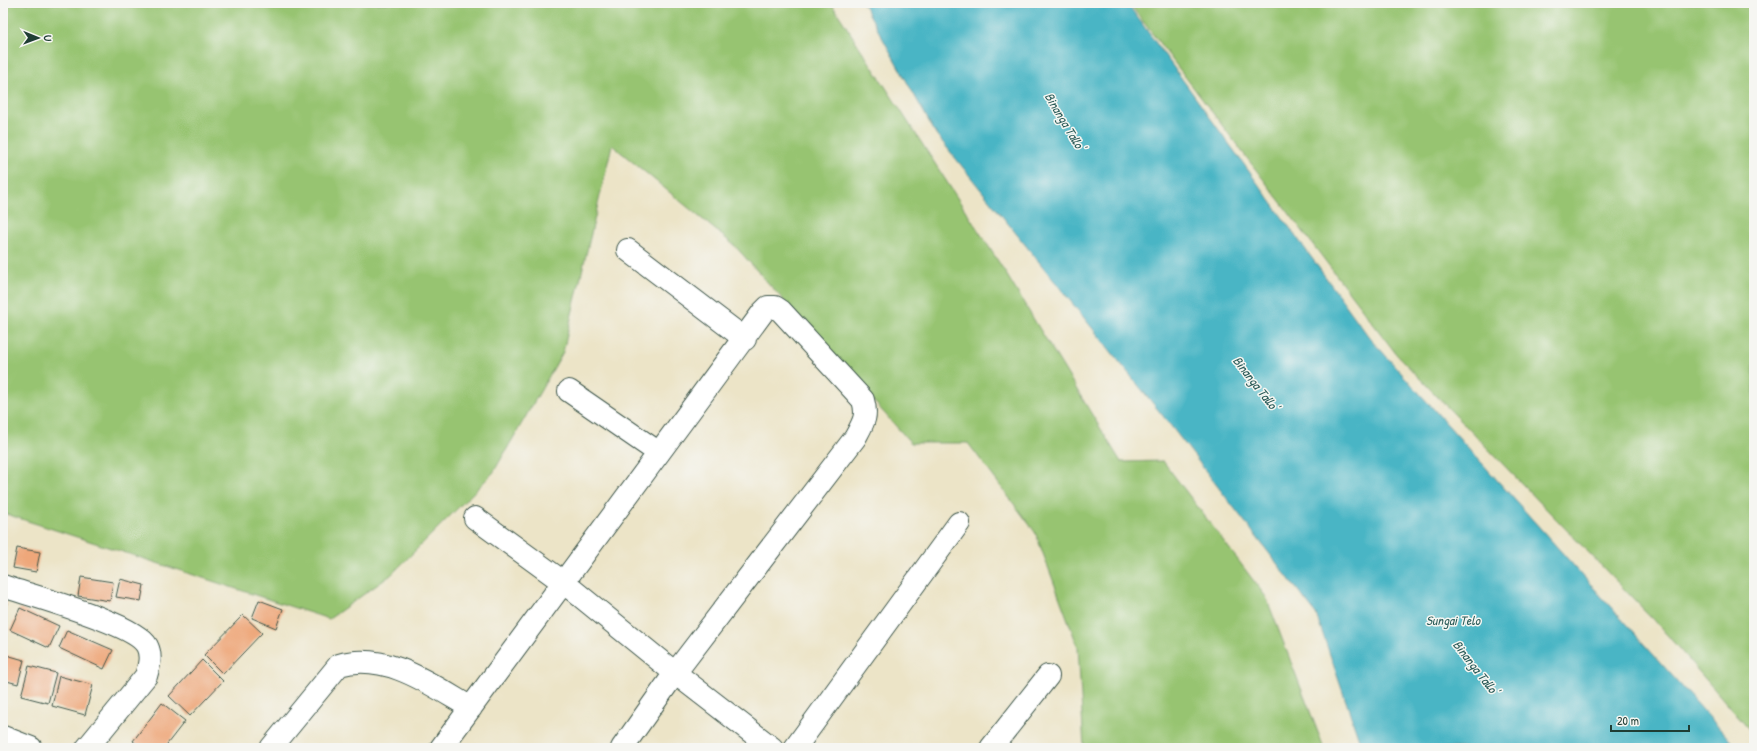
<svg xmlns="http://www.w3.org/2000/svg" width="1757" height="751" viewBox="0 0 1757 751" font-family="'Patrick Hand',sans-serif">
<style>
.green{fill:#97c471;stroke:#5b8052}
.water{fill:#49b5c5;stroke:#34797c}
.building{fill:#eea77a}
.lines{fill:none;stroke-linecap:round;stroke-linejoin:round}
.minor-casing{stroke:#3e564a;stroke-width:24}
.minor{stroke:#fff;stroke-width:22}
.labels{text-anchor:middle;stroke-width:3;stroke-linejoin:round;paint-order:stroke}
.water-label{font-size:13px;font-style:italic;fill:#2a5b58;stroke:#f6f6f2}
</style>
<rect width="100%" height="100%" fill="#f6f6f2"/>
<filter id="ink" filterUnits="userSpaceOnUse"><feTurbulence type="fractalNoise" baseFrequency=".025" numOctaves="2"/><feDisplacementMap in="SourceGraphic" scale="8" xChannelSelector="R" yChannelSelector="G"/><feConvolveMatrix kernelMatrix="1 2 1 2 8 2 1 2 1" color-interpolation-filters="sRGB"/></filter>
<filter id="wash" filterUnits="userSpaceOnUse"><feTurbulence type="fractalNoise" baseFrequency=".012" numOctaves="4" result="noise"/><feDisplacementMap in="SourceGraphic" scale="16" xChannelSelector="R" yChannelSelector="G"/><feGaussianBlur stdDeviation="0.9" result="paint"/><feColorMatrix in="noise" values="0 0 0 0 0 0 0 0 0 0 0 0 0 0 0 0 0 1.4 0 .05"/><feComposite in="paint" operator="in"/></filter>
<g filter="url(#wash)">
<rect width="100%" height="100%" fill="#ece4c7"/>
<!-- green -->
<path class="green" d="M 3,3 L 831,3 L 1000,264 L 1121,462 L 1163,461 L 1266,597 L 1324,748 L 1084,748 L 1078,647 L 1035,532 L 968,443 L 911,443 L 735,246 L 612,145 L 563,352 L 493,473 L 391,575 L 329,619 L 3,513 Z
M 1129,3 L 1754,3 L 1754,735 L 1655,621 L 1397,355 Z"/>
<!-- water -->
<path class="water" d="M 863,3 L 1127,3 L 1369,337 L 1737,748 L 1362,748 L 1316,614 L 1171,426 L 936,134 Z"/>
<g id="blocks">
<!-- building -->
<path class="building" d="M 17,548 L 40,552 L 36,572 L 13,568 Z
M 81,577 L 113,582 L 110,601 L 78,596 Z
M 120,579 L 144,585 L 141,601 L 116,597 Z
M 259,600 L 283,609 L 276,628 L 252,618 Z
M 3,602 L 7,603 L 3,613 Z
M 20,608 L 59,626 L 49,648 L 10,630 Z
M 243,615 L 262,633 L 223,674 L 204,655 Z
M 67,630 L 113,650 L 104,669 L 59,648 Z
M 3,654 L 24,660 L 18,684 L 3,680 Z
M 202,660 L 223,681 L 190,716 L 169,696 Z
M 29,666 L 56,673 L 48,703 L 21,696 Z
M 59,676 L 93,685 L 85,715 L 52,706 Z
M 162,703 L 185,721 L 164,748 L 141,748 L 133,741 Z"/>
</g>
</g>
<g filter="url(#ink)">
<use href="#blocks" fill-opacity="0" stroke="#3e564a" stroke-width="1"/>
<g class="lines">
<defs>
<path id="minor" d="M 628,250 L 745,339
M 569,391 L 659,453
M 475,518 L 563,582 L 675,673 L 772,748
M 3,586 C 31,596 135,623 147,646 C 152,656 149,666 146,676 L 87,748
M 3,737 L 31,748
M 271,748 L 339,665 C 386,651 432,685 471,708
M 441,748 L 763,312 L 768,307 L 775,307 L 781,311 L 863,400 C 868,417 863,423 855,438 L 675,673 L 622,748
M 795,748 L 959,523
M 991,748 L 1048,676"/>
</defs>
<!-- minor casing -->
<use href="#minor" class="minor-casing"/>
<!-- minor -->
<use href="#minor" class="minor"/>
</g>
</g>
<g class="labels">
<!-- water labels -->
<g class="water-label">
<text transform="translate(1065 121) rotate(59)" y="5">Binanga Tallo'</text>
<text transform="translate(1256 383) rotate(52)" y="5">Binanga Tallo'</text>
<text x="1453" y="625">Sungai Telo</text>
<text transform="translate(1476 667) rotate(52)" y="5">Binanga Tallo'</text>
</g>
</g>
<!-- margin -->
<rect width="1757" height="751" fill="none" stroke="#f6f6f2" stroke-width="16"/>
<!-- north arrow -->
<g transform="translate(38 38) rotate(91)" stroke="#f6f6f2" stroke-width="3" paint-order="stroke">
<path d="M0-3L7 15L0 10L-7 15Z" fill="#1f3d34"/>
<text y="-6" font-size="11" font-weight="bold" text-anchor="middle" fill="#1f3d34">U</text>
</g>
<!-- scale -->
<path d="M1611 725v6h78v-6" fill="none" stroke="#1f3d34" stroke-width="2"/>
<text x="1617" y="725" font-size="12" fill="#1f3d34" stroke="#f6f6f2" stroke-width="3" paint-order="stroke">20 m</text>
</svg>
